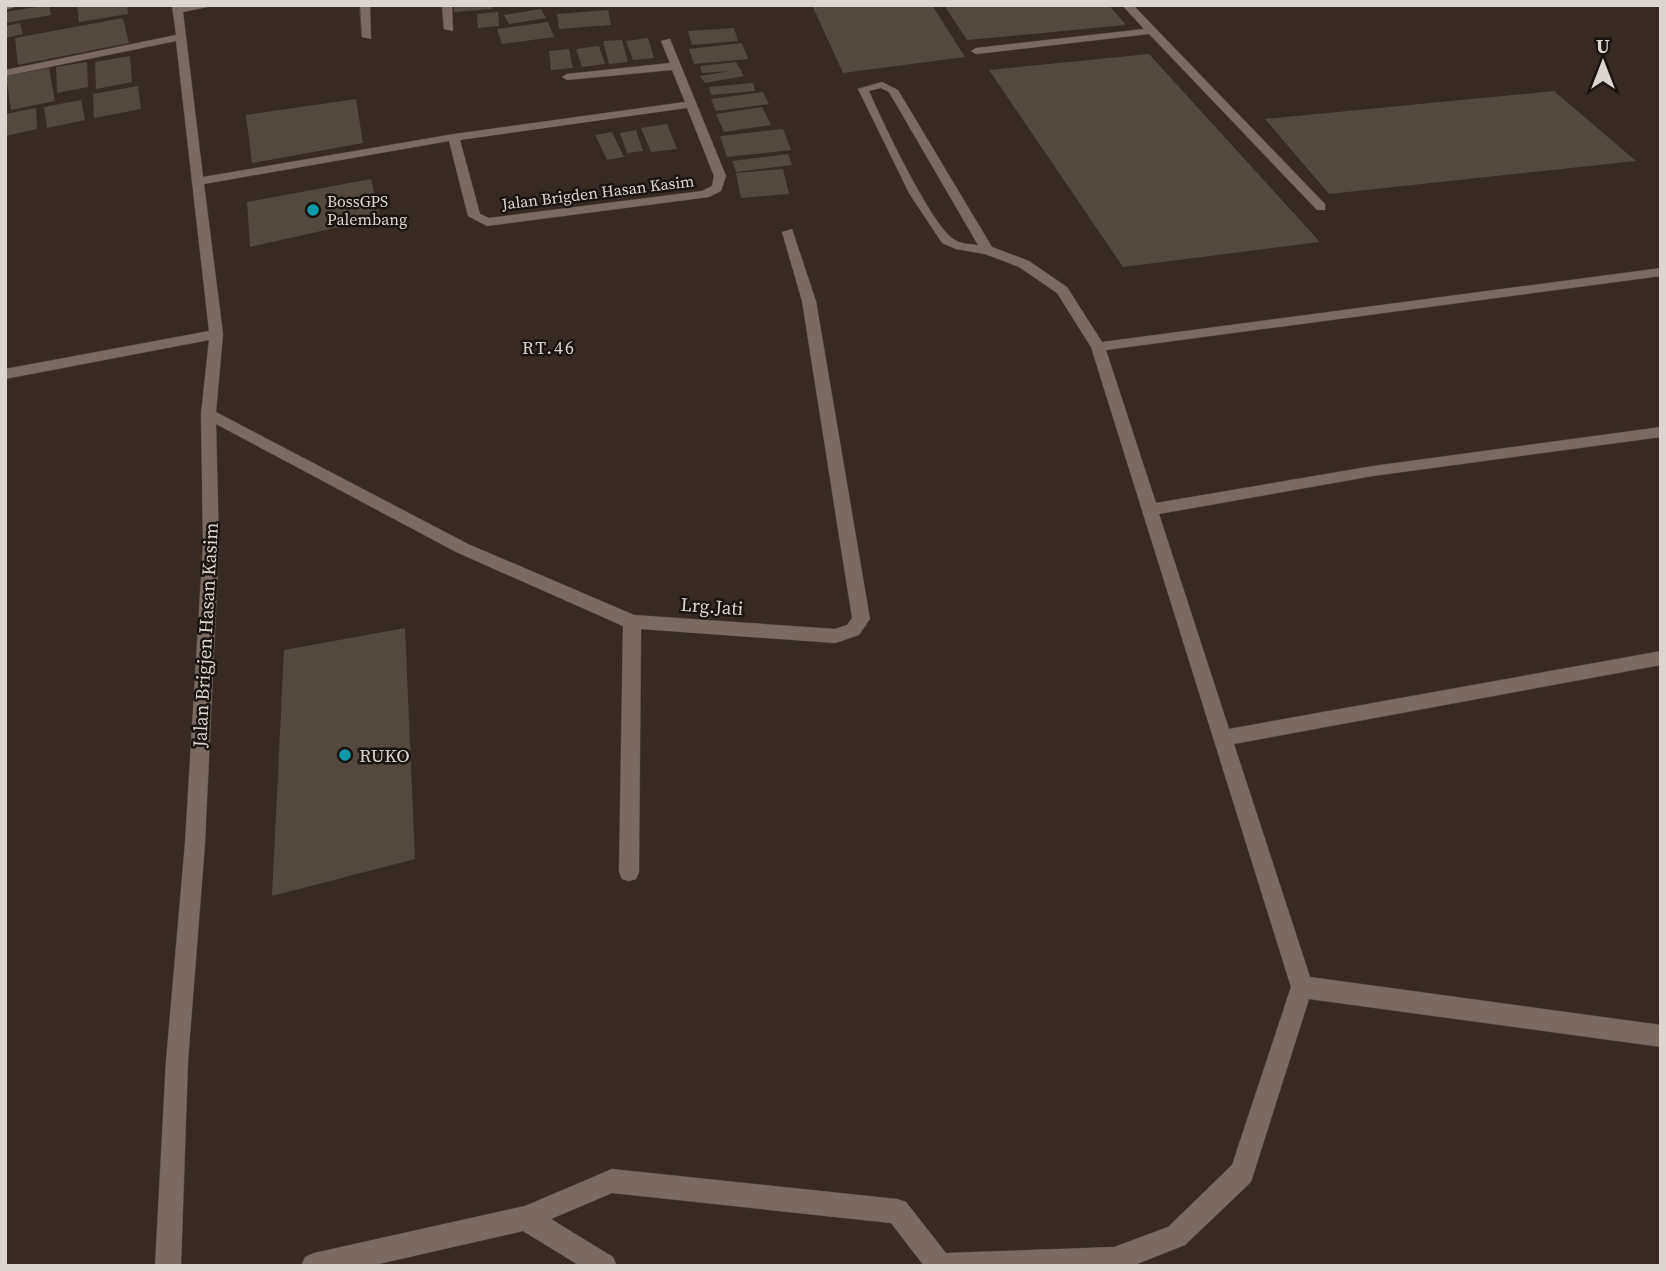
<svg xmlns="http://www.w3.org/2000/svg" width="1666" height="1271" viewBox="0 0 1666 1271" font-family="'Source Serif 4',serif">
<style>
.building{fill:#54493e}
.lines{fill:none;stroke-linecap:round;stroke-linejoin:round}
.minor-casing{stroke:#4f453f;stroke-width:1}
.minor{fill:#7a6a62;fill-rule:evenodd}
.culture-dot{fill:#0f9aa8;stroke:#1a1411;stroke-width:2.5}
.labels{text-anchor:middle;stroke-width:5;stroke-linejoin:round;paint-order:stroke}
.far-street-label{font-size:16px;fill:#dcd4cf;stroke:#1a1411}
.far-poi-label{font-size:16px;fill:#dcd4cf;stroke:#1a1411;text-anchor:start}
.far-neighbourhood-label{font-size:18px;letter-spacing:2px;fill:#dcd4cf;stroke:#1a1411}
.street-label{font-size:19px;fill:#dcd4cf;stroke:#1a1411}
.poi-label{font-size:19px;fill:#dcd4cf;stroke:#1a1411;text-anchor:start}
</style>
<rect width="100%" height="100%" fill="#372a23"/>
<!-- building -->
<path class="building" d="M 49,5 L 51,15 L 5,23 L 5,12 Z
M 77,5 L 127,5 L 128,14 L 79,22 Z
M 454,5 L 492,5 L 492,9 L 454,12 Z
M 812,5 L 932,5 L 965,57 L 843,73 Z
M 944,5 L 1109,5 L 1126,25 L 967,40 Z
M 541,9 L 546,18 L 509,24 L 504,15 Z
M 608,10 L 611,25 L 559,29 L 557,14 Z
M 498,12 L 499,26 L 478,28 L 477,14 Z
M 123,18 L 129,43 L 18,65 L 15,38 Z
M 548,22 L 554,37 L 502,44 L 497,29 Z
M 20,23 L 23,34 L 5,38 L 5,26 Z
M 734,28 L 738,41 L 692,45 L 688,31 Z
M 648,38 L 654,58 L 633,60 L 626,41 Z
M 622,40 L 628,62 L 609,64 L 603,41 Z
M 742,43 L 748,59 L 694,64 L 689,49 Z
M 599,46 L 605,64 L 582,67 L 576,49 Z
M 569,49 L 573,68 L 551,70 L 549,51 Z
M 1149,54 L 1320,242 L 1123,267 L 989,70 Z
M 130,56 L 132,82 L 96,89 L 95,62 Z
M 87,62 L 88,87 L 57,93 L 56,67 Z
M 736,62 L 744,76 L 705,83 L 700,76 L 731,71 L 702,73 L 700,66 Z
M 49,68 L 55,101 L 11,110 L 6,76 Z
M 753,83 L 755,91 L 711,95 L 709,87 Z
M 138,86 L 141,109 L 94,118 L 93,94 Z
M 1554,91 L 1636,161 L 1329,194 L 1265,119 Z
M 763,92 L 769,104 L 716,111 L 711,99 Z
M 356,99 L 363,143 L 252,163 L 246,115 Z
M 81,100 L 85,120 L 47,128 L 44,107 Z
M 762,107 L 771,125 L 724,132 L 716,114 Z
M 36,108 L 37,129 L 5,136 L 5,114 Z
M 667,124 L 677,149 L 651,152 L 641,128 Z
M 783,129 L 791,150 L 727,157 L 720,136 Z
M 636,130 L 643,151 L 627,153 L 620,133 Z
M 612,132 L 624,157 L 607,160 L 595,135 Z
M 788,154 L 792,165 L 736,172 L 732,161 Z
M 783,169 L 789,194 L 741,198 L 736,173 Z
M 371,179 L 380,218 L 250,247 L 247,202 Z
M 405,628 L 415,859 L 272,896 L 284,650 Z"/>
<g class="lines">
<defs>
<path id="minor" d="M 5,5 L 21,5 L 5,10 Z
M 172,5 L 217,5 L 183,12 L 203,177 L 454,134 L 685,102 L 672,70 L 567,80 L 562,77 L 567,74 L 670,63 L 661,41 L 670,39 L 726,176 L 721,191 L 709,197 L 487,226 L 468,216 L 449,141 L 204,184 L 223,334 L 216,412 L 468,544 L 634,615 L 835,629 L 847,625 L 852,618 L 802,301 L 782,232 L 792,229 L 816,301 L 870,619 L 859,635 L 835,643 L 641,629 L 639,872 L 636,879 L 629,881 L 622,879 L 619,872 L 623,626 L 456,552 L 216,424 L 219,544 L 205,843 L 188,1061 L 181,1266 L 155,1266 L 166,1061 L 185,843 L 203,544 L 201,414 L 209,340 L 5,379 L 5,369 L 209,331 L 176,41 L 5,76 L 5,70 L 176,35 ZM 687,108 L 714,176 L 712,186 L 702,191 L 489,218 L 480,214 L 460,140 Z
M 360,5 L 370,5 L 371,39 L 362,37 Z
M 442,5 L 452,5 L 453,31 L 444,29 Z
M 1122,5 L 1133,5 L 1325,204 L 1325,210 L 1317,210 L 1149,34 L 976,54 L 971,51 L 976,48 L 1144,29 Z
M 882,82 L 898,90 L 992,247 L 1029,261 L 1067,287 L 1102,342 L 1661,268 L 1661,276 L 1106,350 L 1156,503 L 1373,466 L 1661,427 L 1661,437 L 1373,476 L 1159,514 L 1229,729 L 1661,651 L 1661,665 L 1234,744 L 1310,977 L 1661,1025 L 1661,1047 L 1309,999 L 1251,1182 L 1185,1245 L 1132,1266 L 924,1266 L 891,1223 L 612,1193 L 551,1219 L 613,1257 L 617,1266 L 580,1266 L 523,1231 L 370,1266 L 301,1266 L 305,1257 L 314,1253 L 525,1206 L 612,1169 L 897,1199 L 906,1202 L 946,1253 L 1114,1247 L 1168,1227 L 1232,1165 L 1291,987 L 1091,347 L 1057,293 L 1019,267 L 985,254 L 956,249 L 942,243 L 909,193 L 858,89 ZM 881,88 L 889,92 L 978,245 C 969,244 959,244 952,238 C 929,220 882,121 869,91 Z"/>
</defs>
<!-- minor casing -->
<use href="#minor" class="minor-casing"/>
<!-- minor -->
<use href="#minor" class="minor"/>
</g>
<!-- markers -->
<g class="culture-dot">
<circle cx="313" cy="210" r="7"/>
<circle cx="345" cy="755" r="7"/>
</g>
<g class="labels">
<!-- far-street labels -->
<g class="far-street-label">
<text transform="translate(598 192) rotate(-7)" y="6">Jalan Brigden Hasan Kasim</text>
</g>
<!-- far-poi labels -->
<g class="far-poi-label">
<text x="327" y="207">BossGPS<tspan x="327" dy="18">Palembang</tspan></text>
</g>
<!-- far-neighbourhood labels -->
<g class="far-neighbourhood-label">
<text x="549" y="354">RT.46</text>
</g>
<!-- street labels -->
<g class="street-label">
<text transform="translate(712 606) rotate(4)" y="7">Lrg.Jati</text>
<text transform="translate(205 635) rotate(-87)" y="7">Jalan Brigjen Hasan Kasim</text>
</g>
<!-- poi labels -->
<g class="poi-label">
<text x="359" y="762">RUKO</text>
</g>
</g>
<!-- border -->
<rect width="1666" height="1271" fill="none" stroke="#dcd4cf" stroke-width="14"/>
<!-- north arrow -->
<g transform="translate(1603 63)" stroke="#1a1411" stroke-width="5" paint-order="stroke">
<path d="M0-5L12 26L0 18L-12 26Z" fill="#dcd4cf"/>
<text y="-10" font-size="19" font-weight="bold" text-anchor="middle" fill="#dcd4cf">U</text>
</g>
</svg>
